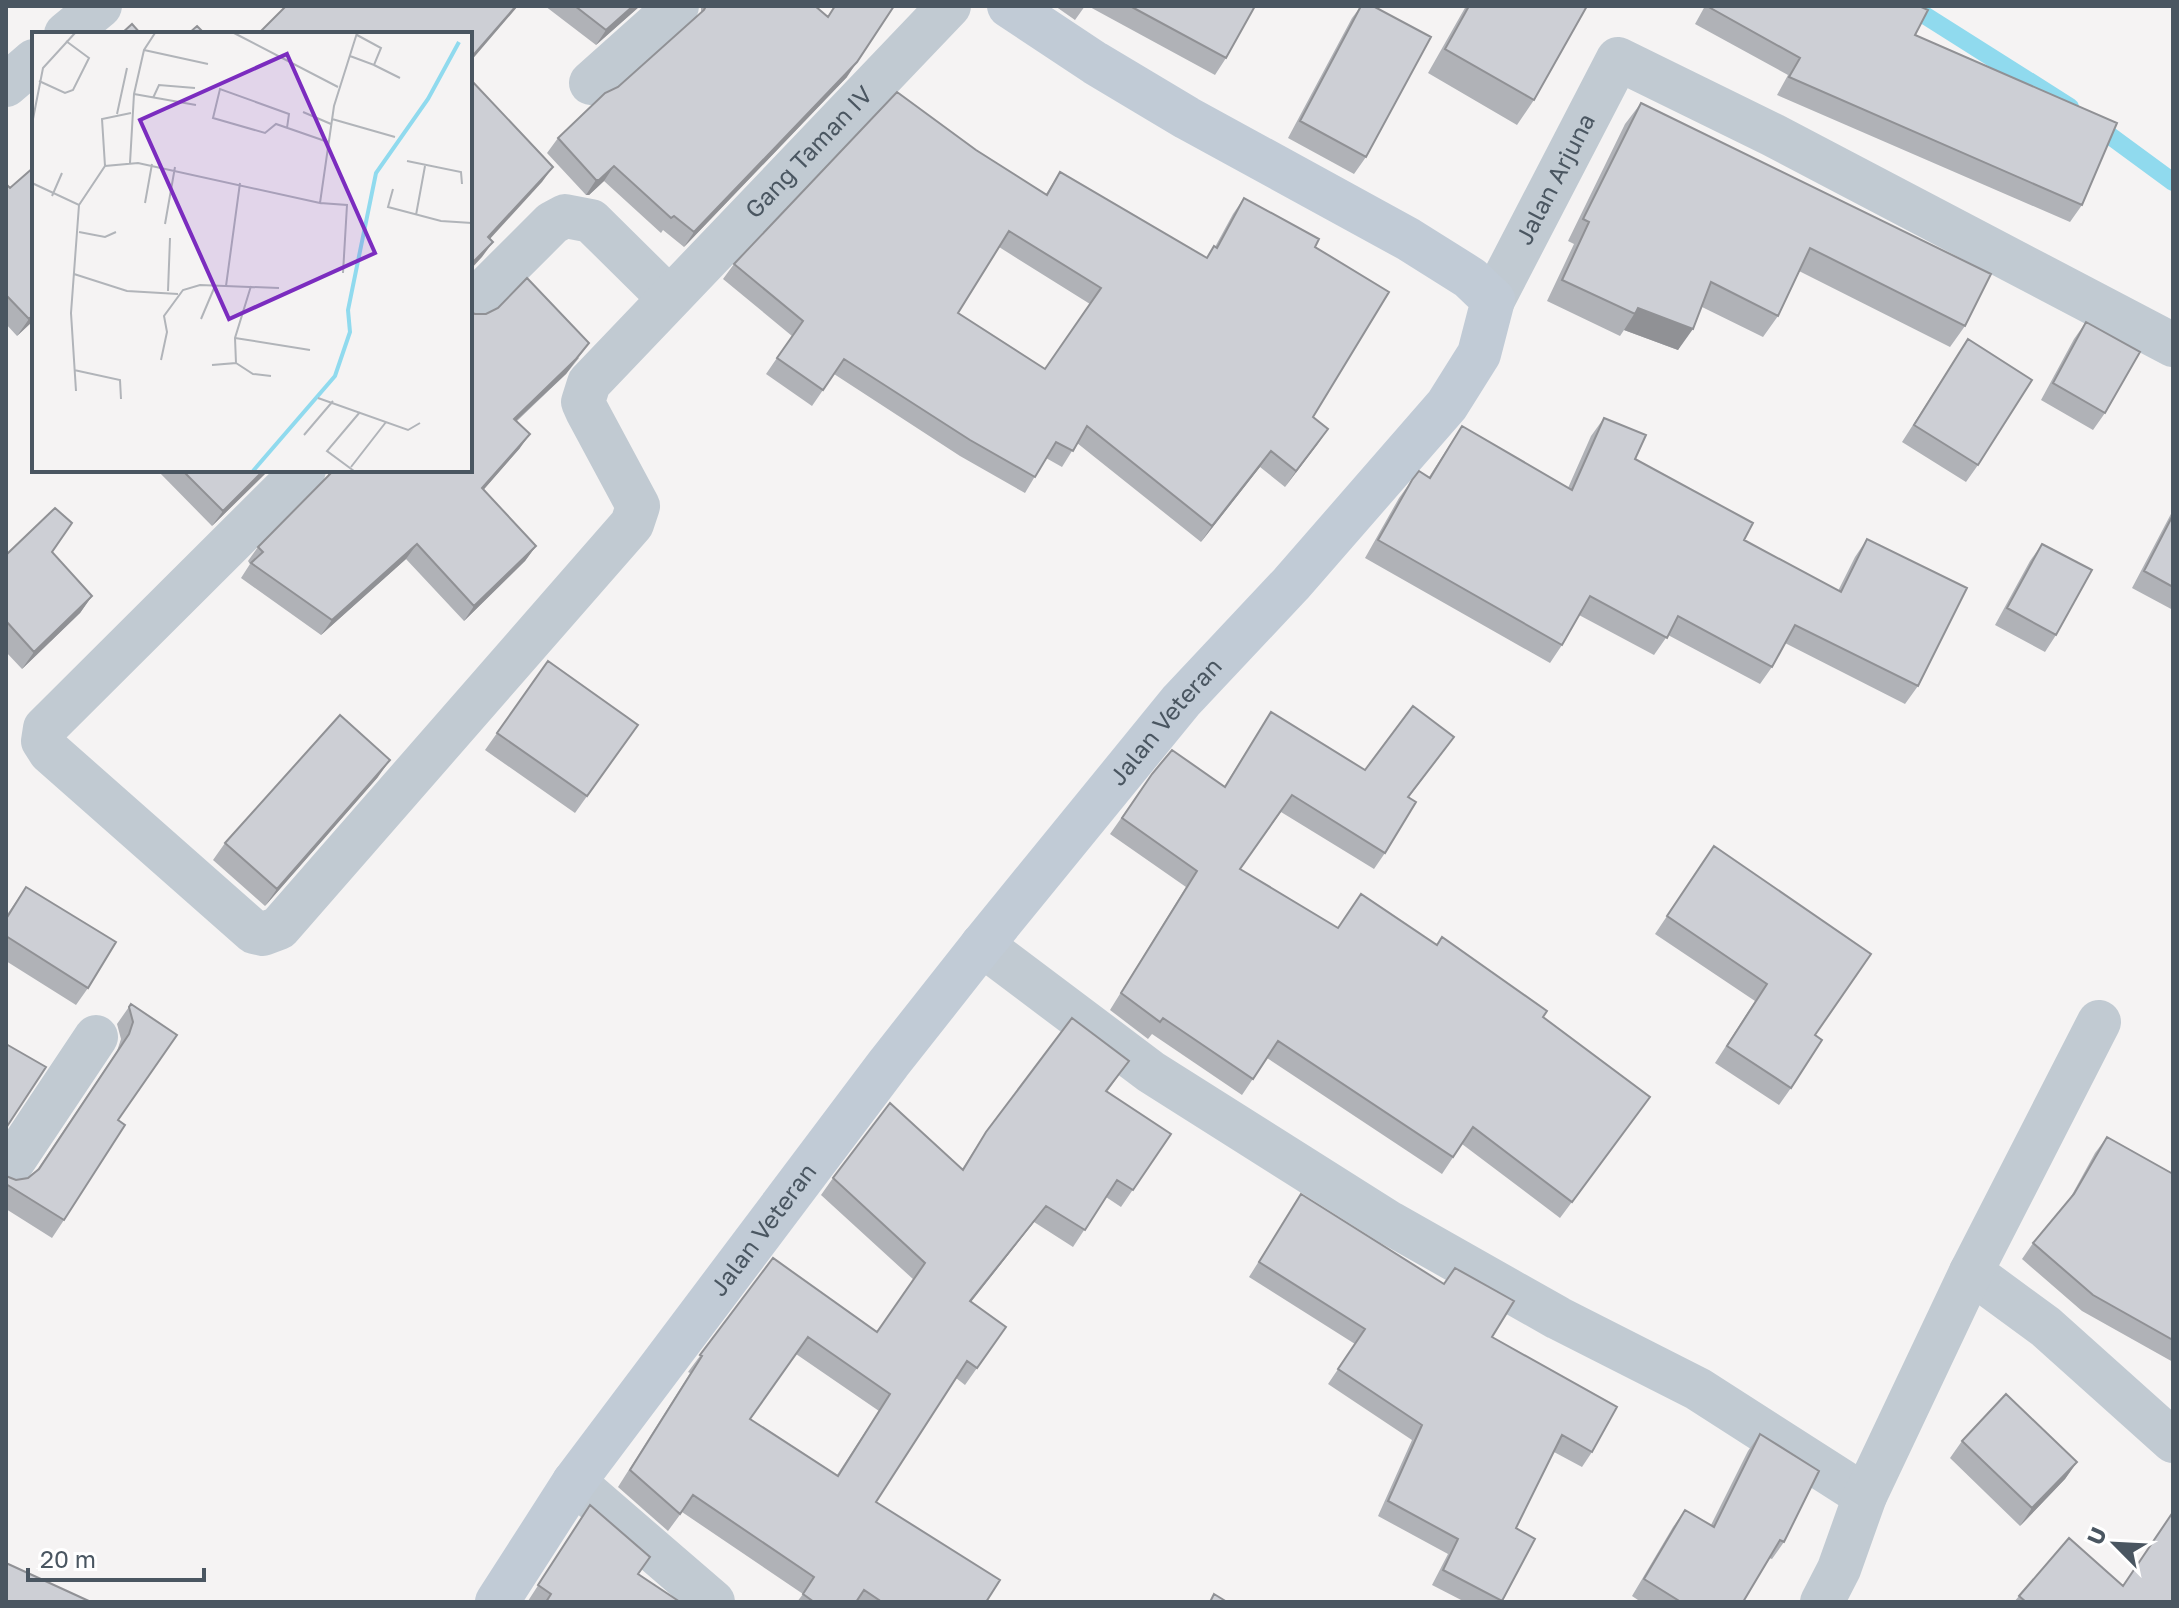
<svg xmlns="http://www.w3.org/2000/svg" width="2179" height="1608" viewBox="0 0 2179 1608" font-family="'Golos Text',sans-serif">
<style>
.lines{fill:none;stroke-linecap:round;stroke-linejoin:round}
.stream{stroke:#90daee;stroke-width:18}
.street{stroke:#c1cad2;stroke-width:44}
.secondary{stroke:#c1cbd6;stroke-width:44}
.wall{fill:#b0b2b7;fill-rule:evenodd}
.shaded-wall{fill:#909195}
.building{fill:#cdcfd5;stroke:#909195;stroke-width:2;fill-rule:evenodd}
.labels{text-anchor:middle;stroke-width:6;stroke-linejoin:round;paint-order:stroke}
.street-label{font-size:24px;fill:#4a5661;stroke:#fff}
.inset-river{fill:none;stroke:#90daee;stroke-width:4}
.inset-road{fill:none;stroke:#b1b4b9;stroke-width:2}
.view{fill:#7b2cbf;fill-opacity:0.15;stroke:#7b2cbf;stroke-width:4}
.inset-edge{fill:none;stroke:#4a5661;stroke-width:4}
</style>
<rect width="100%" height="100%" fill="#f5f3f3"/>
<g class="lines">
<!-- stream -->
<path class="stream" d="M 1910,6 L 2070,107
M 2094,124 L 2173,182"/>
<!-- street -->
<g class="street">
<path d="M 66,34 L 100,6"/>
<path d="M 591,83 L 677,6"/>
<path d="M 6,85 L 34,61"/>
<path id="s1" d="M 1493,300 L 1618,59 L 1773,135 L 2173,345"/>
<path d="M 470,305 L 552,223 L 565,216 L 591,221 L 669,298"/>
<path id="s2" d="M 304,470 L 45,728 L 43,741 L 50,752 L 254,932 L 263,934 L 279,928 L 632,524 L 638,506 L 587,411 L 583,402 L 589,383 L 949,6"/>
<path d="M 982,945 L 1151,1072 L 1390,1223 L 1558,1318 L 1698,1389 L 1865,1496"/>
<path d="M 6,1172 L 96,1037"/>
<path d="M 1971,1272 L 2046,1327 L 2173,1441"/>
<path d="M 574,1482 L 713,1602"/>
<path d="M 1822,1602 L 1839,1569 L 1865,1496 L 1971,1272 L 2099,1022"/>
</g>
<!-- secondary -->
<path class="secondary" id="s3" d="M 497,1602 L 574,1482 L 889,1063 L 982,945 L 1181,701 L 1291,584 L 1447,405 L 1479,354 L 1493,300 L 1470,278 L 1408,239 L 1187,118 L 1095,63 L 1009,6"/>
</g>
<!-- wall -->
<path class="wall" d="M 545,6 L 640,6 L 596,45 Z
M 701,6 L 815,6 L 847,77 L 684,247 L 663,230 L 661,233 L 604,181 L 589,195 L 586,195 L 547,153 L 558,138 L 618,87 L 701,13 Z
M 1055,6 L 1085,6 L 1075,20 Z
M 1088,6 L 1255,6 L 1226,58 L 1215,75 Z
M 1361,6 L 1373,6 L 1366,157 L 1354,174 L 1288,138 L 1352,18 Z
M 1466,6 L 1587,6 L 1534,100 L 1517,125 L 1428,73 Z
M 1705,6 L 1919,6 L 1915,35 L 2082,205 L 2070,222 L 1777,95 L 1788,75 L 1695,24 Z
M 1641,103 L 1965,326 L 1950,347 L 1799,271 L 1778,316 L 1763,337 L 1702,307 L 1678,350 L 1624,330 L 1620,336 L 1547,301 L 1574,244 L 1568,241 L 1625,124 Z
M 976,150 L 1046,194 L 1060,172 L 1206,258 L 1214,246 L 1215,247 L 1233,214 L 1244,198 L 1315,247 L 1313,417 L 1328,429 L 1285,487 L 1260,467 L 1201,542 L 1077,443 L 1062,467 L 1046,458 L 1025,493 L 960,456 L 834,374 L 812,406 L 766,374 L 792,336 L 723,279 L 734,264 ZM 999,247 L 1090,304 L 1045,369 L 958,313 Z
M 6,184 L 34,320 L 17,336 L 6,324 Z
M 470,312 L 579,358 L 566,374 L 517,421 L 520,448 L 483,490 L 536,546 L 525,561 L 464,621 L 406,559 L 321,635 L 241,578 L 250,564 L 248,561 L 258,547 L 328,477 L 328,470 L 470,470 Z
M 2086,322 L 2105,413 L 2093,430 L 2041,400 L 2074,339 Z
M 1968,339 L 1978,465 L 1966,482 L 1902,442 Z
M 1604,418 L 1635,459 L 1744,540 L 1838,591 L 1855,557 L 1867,539 L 1918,686 L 1905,704 L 1785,643 L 1772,667 L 1760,684 L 1668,635 L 1654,655 L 1579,615 L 1562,645 L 1550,663 L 1365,558 L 1399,498 L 1412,480 L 1429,477 L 1462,426 L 1568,488 L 1591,436 Z
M 157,470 L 269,470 L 212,526 Z
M 2173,510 L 2173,610 L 2132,588 Z
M 2042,544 L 2056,635 L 2045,652 L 1995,625 L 2030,561 Z
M 52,552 L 92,596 L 80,613 L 22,669 L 6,652 L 6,555 Z
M 548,661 L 638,725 L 575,813 L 485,750 Z
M 1271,712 L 1365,770 L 1454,737 L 1409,797 L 1385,853 L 1374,869 L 1281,812 L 1240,869 L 1338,928 L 1543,1017 L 1650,1097 L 1560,1218 L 1462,1144 L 1442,1174 L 1267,1058 L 1242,1095 L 1152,1034 L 1148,1039 L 1110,1010 L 1186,887 L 1110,834 L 1152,774 L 1224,787 Z
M 378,777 L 265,906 L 213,860 L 225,843 Z
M 1714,846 L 1815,1035 L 1791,1088 L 1779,1105 L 1715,1063 L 1755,1001 L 1655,934 Z
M 26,887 L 88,988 L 76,1005 L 6,961 L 6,916 Z
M 131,1004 L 177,1035 L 118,1120 L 64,1220 L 52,1238 L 6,1209 L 6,1176 L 16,1180 L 28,1178 L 37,1170 L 117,1051 L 121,1039 L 117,1024 Z
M 1129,1061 L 1107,1092 L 1171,1134 L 1121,1207 L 1106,1197 L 1073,1247 L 1034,1222 L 971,1302 L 1006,1327 L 965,1385 L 956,1378 L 876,1502 L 986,1602 L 797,1602 L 803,1594 L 682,1512 L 668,1531 L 618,1487 L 690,1373 L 688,1372 L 773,1258 L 877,1332 L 914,1280 L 821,1195 L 833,1178 L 962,1169 L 986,1132 ZM 796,1354 L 879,1411 L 837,1475 L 750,1419 Z
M 2107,1137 L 2173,1174 L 2173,1362 L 2082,1311 L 2022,1259 L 2033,1243 L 2068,1202 L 2095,1153 Z
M 1301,1194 L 1492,1337 L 1592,1452 L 1582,1467 L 1554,1452 L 1516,1528 L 1535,1539 L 1502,1602 L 1465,1602 L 1432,1585 L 1448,1554 L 1378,1516 L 1412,1440 L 1328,1384 L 1355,1344 L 1249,1277 Z
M 1760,1434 L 1784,1542 L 1772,1559 L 1769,1558 L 1743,1602 L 1641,1602 L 1632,1596 L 1673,1527 L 1685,1510 L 1711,1525 L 1748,1451 Z
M 1962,1441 L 2077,1462 L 2065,1479 L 2020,1526 L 1950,1458 Z
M 590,1505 L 638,1574 L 680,1602 L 530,1602 L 528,1601 Z
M 2123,1586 L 2173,1602 L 2014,1602 L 2019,1596 Z"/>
<!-- shaded-wall -->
<path class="shaded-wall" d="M 516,6 L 518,6 L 470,62 L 470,59 Z
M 633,6 L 640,6 L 596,45 L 606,30 Z
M 857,62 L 847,77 L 684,247 L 694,232 Z
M 614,166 L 604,181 L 589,195 L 586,195 L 596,180 Z
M 553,167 L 542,182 L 478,252 L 488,237 Z
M 493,242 L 482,257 L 470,270 L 470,265 Z
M 1638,308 L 1693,329 L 1678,350 L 1624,330 Z
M 34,314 L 34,320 L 17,336 L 29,319 Z
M 589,343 L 566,374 L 503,433 L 514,419 Z
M 1328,429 L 1317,445 L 1285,487 L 1296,471 Z
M 530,434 L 520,448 L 472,503 L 482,488 Z
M 1271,451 L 1260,467 L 1201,542 L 1212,526 Z
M 264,470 L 269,470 L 212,526 L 223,511 Z
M 417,544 L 406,559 L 321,635 L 332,620 Z
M 536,546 L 525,561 L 464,621 L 474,606 Z
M 92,596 L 80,613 L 22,669 L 34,652 Z
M 390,760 L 378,777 L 265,906 L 277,889 Z
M 1046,1206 L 1034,1222 L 958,1318 L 970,1301 Z
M 2077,1462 L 2065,1479 L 2020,1526 L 2032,1508 Z"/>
<!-- building -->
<path class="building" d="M 286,6 L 516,6 L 470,59 L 470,34 L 258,34 Z
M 575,6 L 633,6 L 606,30 Z
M 706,6 L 815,6 L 828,17 L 835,6 L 894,6 L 857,62 L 694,232 L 674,216 L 671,218 L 614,166 L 599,180 L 596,180 L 558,138 L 605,93 L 618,87 L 704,10 Z
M 1130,6 L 1255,6 L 1226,58 Z
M 1361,6 L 1373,6 L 1431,37 L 1366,157 L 1300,121 Z
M 1469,6 L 1587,6 L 1534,100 L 1445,49 Z
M 1707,6 L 1919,6 L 1928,10 L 1915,35 L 2117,123 L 2082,205 L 1789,77 L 1800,58 Z
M 132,24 L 141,34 L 121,34 Z
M 197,26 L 205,34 L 188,34 Z
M 470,79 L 553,167 L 488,237 L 493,242 L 470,265 Z
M 897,92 L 976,150 L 1047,195 L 1060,172 L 1207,258 L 1214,246 L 1217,248 L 1244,198 L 1319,239 L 1315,247 L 1389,292 L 1313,417 L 1328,429 L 1296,471 L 1271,451 L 1212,526 L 1087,426 L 1073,451 L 1056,442 L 1035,477 L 970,440 L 844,359 L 823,390 L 777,358 L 803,321 L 734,264 ZM 1009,231 L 1101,288 L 1045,369 L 958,313 Z
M 1641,103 L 1991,274 L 1965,326 L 1810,248 L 1778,316 L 1711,282 L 1693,329 L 1638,308 L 1635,314 L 1562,280 L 1589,222 L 1583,219 Z
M 34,167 L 34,314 L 29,319 L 6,295 L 6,184 L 10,188 Z
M 527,278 L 589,343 L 576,359 L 514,419 L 530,434 L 482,488 L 536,546 L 474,606 L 417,544 L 332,620 L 251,563 L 263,552 L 258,547 L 334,470 L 470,470 L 470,312 L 475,314 L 486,314 L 498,308 Z
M 2086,322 L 2140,352 L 2105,413 L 2053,383 Z
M 1968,339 L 2032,380 L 1978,465 L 1914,425 Z
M 1604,418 L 1646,435 L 1635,459 L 1753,523 L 1744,540 L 1841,592 L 1867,539 L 1967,588 L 1918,686 L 1795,625 L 1772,667 L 1678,616 L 1667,638 L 1590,596 L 1562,645 L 1378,540 L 1412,480 L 1419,471 L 1430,478 L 1462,426 L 1572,490 Z
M 182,470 L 264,470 L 223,511 Z
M 55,508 L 72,523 L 52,552 L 92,596 L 34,652 L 6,621 L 6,555 Z
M 2173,515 L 2173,587 L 2144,571 Z
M 2042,544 L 2092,570 L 2056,635 L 2007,608 Z
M 548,661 L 638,725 L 587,796 L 497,733 Z
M 1413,706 L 1454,737 L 1408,797 L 1416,802 L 1385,853 L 1292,795 L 1240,869 L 1338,928 L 1361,894 L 1437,945 L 1442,937 L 1547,1011 L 1543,1017 L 1650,1097 L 1572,1202 L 1473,1127 L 1453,1157 L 1278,1041 L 1253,1079 L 1163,1018 L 1160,1022 L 1121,993 L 1197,871 L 1122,818 L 1152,774 L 1172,750 L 1225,787 L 1271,712 L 1365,770 Z
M 340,715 L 390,760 L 277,889 L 225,843 Z
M 1714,846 L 1871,954 L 1815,1035 L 1822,1040 L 1791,1088 L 1727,1046 L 1767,984 L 1667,916 Z
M 26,887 L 116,942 L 88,988 L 6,936 L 6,919 Z
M 131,1004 L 177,1035 L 118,1120 L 125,1125 L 64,1220 L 6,1184 L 6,1176 L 16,1180 L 28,1178 L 39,1169 L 129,1034 L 133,1022 L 129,1007 Z
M 1072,1018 L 1129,1061 L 1106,1091 L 1171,1134 L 1133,1190 L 1117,1180 L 1085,1230 L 1046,1206 L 970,1301 L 1006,1327 L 977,1368 L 967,1361 L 876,1502 L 1000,1580 L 986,1602 L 882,1602 L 864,1590 L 856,1602 L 814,1602 L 803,1594 L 814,1577 L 693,1495 L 680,1514 L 630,1470 L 702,1356 L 700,1355 L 773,1258 L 877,1332 L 925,1263 L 833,1178 L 890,1103 L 963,1170 L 986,1132 ZM 808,1337 L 890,1394 L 838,1476 L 750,1419 Z
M 6,1044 L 46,1067 L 6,1128 Z
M 2107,1137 L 2173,1174 L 2173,1340 L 2093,1295 L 2033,1243 L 2074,1194 Z
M 1301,1194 L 1444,1284 L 1455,1268 L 1514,1301 L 1492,1337 L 1617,1407 L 1592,1452 L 1562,1435 L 1516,1528 L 1535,1539 L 1502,1601 L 1443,1570 L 1458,1539 L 1388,1501 L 1422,1425 L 1338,1369 L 1365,1329 L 1259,1262 Z
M 2006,1394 L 2077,1462 L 2032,1508 L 1962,1441 Z
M 1760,1434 L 1819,1471 L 1784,1542 L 1780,1540 L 1743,1602 L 1681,1602 L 1644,1579 L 1685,1510 L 1714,1527 Z
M 590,1505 L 650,1557 L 638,1574 L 680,1602 L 546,1602 L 551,1594 L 538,1585 Z
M 2173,1512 L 2173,1602 L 2026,1602 L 2019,1596 L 2069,1538 L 2123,1586 Z
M 6,1563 L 91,1602 L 6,1602 Z
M 1214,1594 L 1227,1602 L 1210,1602 Z"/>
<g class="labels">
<!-- street labels -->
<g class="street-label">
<text dy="8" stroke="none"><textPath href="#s2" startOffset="1702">Gang Taman IV</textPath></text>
<text dy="8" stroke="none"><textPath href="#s1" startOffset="136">Jalan Arjuna</textPath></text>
<text dy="8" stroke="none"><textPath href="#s3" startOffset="1106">Jalan Veteran</textPath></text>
<text dy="8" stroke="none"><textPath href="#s3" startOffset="458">Jalan Veteran</textPath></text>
</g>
</g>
<!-- overview -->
<g transform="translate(32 32)">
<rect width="440" height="440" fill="#f5f3f3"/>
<path class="inset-river" d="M 221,439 L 303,344 L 318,300 L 316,278 L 344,141 L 396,67 L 427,10"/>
<path class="inset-road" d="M 202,1 L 306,55M 112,18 L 176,32M 318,24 L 342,33 L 349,16 L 325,3M 342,33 L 368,46M 7,49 L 33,61 L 41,58 L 57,26 L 34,9M 102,62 L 164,73M 121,66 L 127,53 L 163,56M 271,80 L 299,92M 85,82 L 95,36M 300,87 L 363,105M 0,92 L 11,36 L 43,1M 255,96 L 257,82 L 188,57 L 181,86 L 233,101 L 244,92 L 296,110M 375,129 L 429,140 L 430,152M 98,131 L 102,62 L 112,18 L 123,1M 73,134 L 70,87 L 99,81M 0,151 L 47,173 L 73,134 L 106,131 L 288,171 L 302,74 L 325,1M 361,157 L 356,175 L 409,189 L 440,191M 20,164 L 30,141M 113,171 L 120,132M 288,171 L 315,173 L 311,241M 384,183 L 393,134M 133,192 L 143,135M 47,200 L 73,205 L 84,200M 42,242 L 95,259 L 146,262M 194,254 L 208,151M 136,259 L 138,206M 169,287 L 183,254M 203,306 L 278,318M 129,328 L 135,300 L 132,284 L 151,258 L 168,253 L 247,256M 204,331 L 221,342 L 239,344M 180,333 L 204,331 L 203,306 L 219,254M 42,338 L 88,348 L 89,367M 44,359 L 39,281 L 47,173M 286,366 L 376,398 L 388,391M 272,403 L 301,369M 319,435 L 354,390M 322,439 L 295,419 L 328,380"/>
<path class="view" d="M 255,22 L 343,221 L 197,287 L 108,88 Z"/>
<rect width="440" height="440" class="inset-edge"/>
</g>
<!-- border -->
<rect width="2179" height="1608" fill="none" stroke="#4a5661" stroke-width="16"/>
<!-- north arrow -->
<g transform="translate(2115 1544) rotate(294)" stroke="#ffffff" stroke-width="6" paint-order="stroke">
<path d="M0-6L14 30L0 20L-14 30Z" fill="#4a5661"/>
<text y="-12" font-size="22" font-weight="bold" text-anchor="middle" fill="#4a5661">U</text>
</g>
<!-- scale -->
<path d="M28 1568v12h176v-12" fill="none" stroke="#4a5661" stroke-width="4"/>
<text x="40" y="1568" font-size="24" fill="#4a5661" stroke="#ffffff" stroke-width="6" paint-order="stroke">20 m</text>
</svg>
